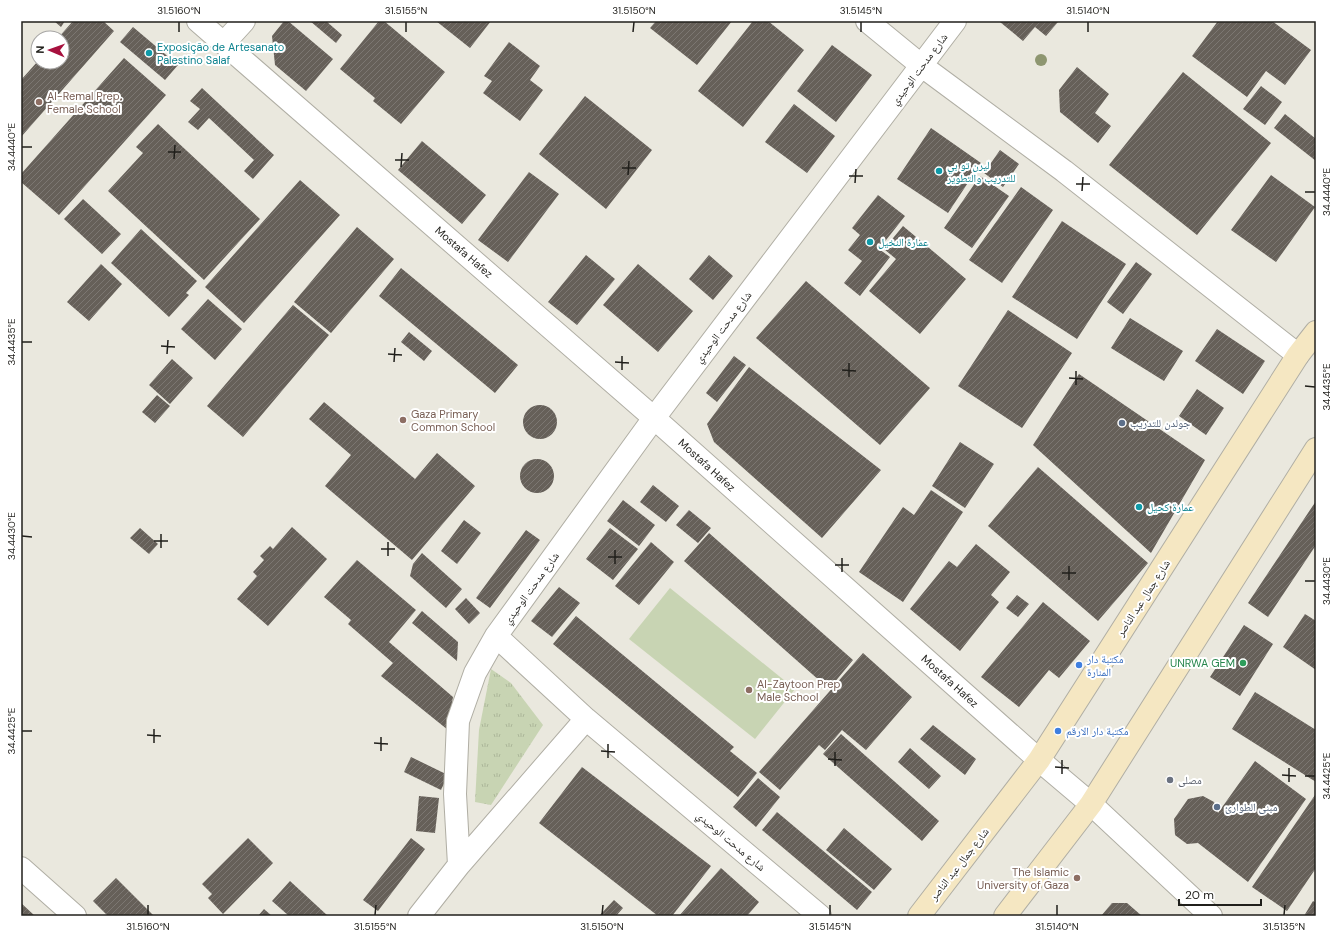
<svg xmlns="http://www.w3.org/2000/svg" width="1337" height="937" viewBox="0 0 1337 937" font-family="'DM Sans','Noto Naskh Arabic',sans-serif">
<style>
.grass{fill:url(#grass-tufts)}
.green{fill:#c8d4b3}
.building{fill:url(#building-hatch)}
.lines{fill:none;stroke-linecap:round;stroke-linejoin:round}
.minor-casing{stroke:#b0aea4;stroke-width:24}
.secondary-casing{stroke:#b0aea4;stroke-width:24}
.minor{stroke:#fff;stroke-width:22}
.secondary{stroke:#f5e7c2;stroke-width:22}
.tree{fill:#8e9670}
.ticks{fill:none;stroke:#201f1b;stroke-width:1.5}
.culture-dot{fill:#0f9aa8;stroke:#fff;stroke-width:1.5}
.education-dot{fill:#8d6e63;stroke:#fff;stroke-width:1.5}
.service-dot{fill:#5c6f8a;stroke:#fff;stroke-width:1.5}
.leisure-dot{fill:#2e9e5b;stroke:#fff;stroke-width:1.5}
.shop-dot{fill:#3f7fe0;stroke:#fff;stroke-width:1.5}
.worship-dot{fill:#6b7280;stroke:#fff;stroke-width:1.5}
.labels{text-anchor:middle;stroke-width:4;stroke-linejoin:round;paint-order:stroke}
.culture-label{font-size:11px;fill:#0d838f;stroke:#fff;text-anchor:start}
.street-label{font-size:11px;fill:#201f1b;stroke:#fff}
.education-label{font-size:11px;fill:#785e54;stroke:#fff;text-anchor:start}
.service-label{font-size:11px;fill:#4e5e75;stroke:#fff;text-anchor:start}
.shop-label{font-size:11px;fill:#366cbe;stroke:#fff;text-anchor:start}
.leisure-label{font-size:11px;fill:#27864d;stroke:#fff;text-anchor:end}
.worship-label{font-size:11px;fill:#5b616d;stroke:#fff;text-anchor:start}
.neatline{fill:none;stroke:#201f1b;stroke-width:1.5}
.ticks-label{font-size:10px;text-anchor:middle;fill:#201f1b}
</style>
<defs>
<pattern id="grass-tufts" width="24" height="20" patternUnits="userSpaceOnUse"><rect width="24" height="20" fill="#c8d4b3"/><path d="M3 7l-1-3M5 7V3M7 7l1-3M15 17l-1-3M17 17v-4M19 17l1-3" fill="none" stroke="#acb699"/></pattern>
<pattern id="building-hatch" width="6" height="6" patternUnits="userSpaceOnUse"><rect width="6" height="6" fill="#666059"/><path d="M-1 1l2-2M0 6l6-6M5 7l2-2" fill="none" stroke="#7c7772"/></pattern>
</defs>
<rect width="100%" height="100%" fill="#eae8de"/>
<!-- grass -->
<path class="grass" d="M 491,669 L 511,683 L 543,725 L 491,805 L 475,802 L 479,730 Z"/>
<!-- green -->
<path class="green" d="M 670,588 L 795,689 L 755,739 L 629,639 Z"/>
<!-- building -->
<path class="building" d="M 54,21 L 65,21 L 61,27 Z
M 73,21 L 103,21 L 114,31 L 21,137 L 21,80 L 38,61 L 38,62 L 62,62 L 62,38 L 58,38 Z
M 284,21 L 288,21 L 333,59 L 306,91 L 275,65 L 272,36 Z
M 310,21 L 326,21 L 342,35 L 336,43 Z
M 379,21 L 384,21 L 445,72 L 401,124 L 373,101 L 375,98 L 340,69 Z
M 436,21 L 491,21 L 470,48 Z
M 656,21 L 732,21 L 697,65 L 650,28 Z
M 753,21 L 768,21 L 804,50 L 743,127 L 698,91 Z
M 1001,21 L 1057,21 L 1058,22 L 1046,36 L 1035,27 L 1023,41 L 1000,22 Z
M 1218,21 L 1272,21 L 1311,50 L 1285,85 L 1266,71 L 1247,97 L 1192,56 Z
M 133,27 L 178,65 L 165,80 L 120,42 Z
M 509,42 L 540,66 L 530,80 L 543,90 L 520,121 L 483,93 L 492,81 L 484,76 Z
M 832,45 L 872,75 L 836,122 L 797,91 Z
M 124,58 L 166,95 L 59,215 L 21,182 L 21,174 Z
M 1077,67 L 1109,94 L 1095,113 L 1111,126 L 1098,143 L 1060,112 L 1059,90 Z
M 1183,72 L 1271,143 L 1197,235 L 1109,165 Z
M 1261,86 L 1282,102 L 1265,125 L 1243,109 Z
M 202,88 L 274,155 L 253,179 L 244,171 L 254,160 L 209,118 L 198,130 L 188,122 L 200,109 L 190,101 Z
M 585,96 L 652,150 L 606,209 L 539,154 Z
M 794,104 L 835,136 L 807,173 L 765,142 Z
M 1285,114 L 1316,139 L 1316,161 L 1274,128 Z
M 158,124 L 260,219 L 204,280 L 108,191 L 143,153 L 136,147 Z
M 931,128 L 981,163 L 948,213 L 897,179 Z
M 422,141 L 486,195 L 462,224 L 398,170 Z
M 1000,150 L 1019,164 L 1003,187 L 984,173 Z
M 529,172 L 559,194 L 508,262 L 478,240 Z
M 1271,175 L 1315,207 L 1276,262 L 1231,230 Z
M 980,176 L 1009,196 L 972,248 L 944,228 Z
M 300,180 L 340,215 L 244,323 L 205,287 Z
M 1021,187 L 1053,210 L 1002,283 L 969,260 Z
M 878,195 L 905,216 L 879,249 L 890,257 L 860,296 L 844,283 L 862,261 L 848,250 L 860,235 L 852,228 Z
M 83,199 L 121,234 L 102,254 L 64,219 Z
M 1062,221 L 1126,264 L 1077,339 L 1012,297 Z
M 903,226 L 966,279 L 920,334 L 869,291 L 896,259 L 884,249 Z
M 357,227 L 394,259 L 331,333 L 294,302 Z
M 141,229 L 197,281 L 186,293 L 189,295 L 169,317 L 111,263 Z
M 586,255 L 615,279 L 577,325 L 548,302 Z
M 709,255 L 733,276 L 713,300 L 689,279 Z
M 1136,262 L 1152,274 L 1123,314 L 1107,302 Z
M 101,264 L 122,284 L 89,321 L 67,302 Z
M 638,264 L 693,311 L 658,352 L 603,305 Z
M 401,268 L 518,365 L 495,393 L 379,296 Z
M 806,281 L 930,388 L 880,445 L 756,338 Z
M 208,299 L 242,329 L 215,360 L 181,329 Z
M 293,305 L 329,335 L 243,437 L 207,406 Z
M 1008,310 L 1072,353 L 1022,428 L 958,386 Z
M 1130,318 L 1183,351 L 1164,381 L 1111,348 Z
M 1217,329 L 1265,361 L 1243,394 L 1195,361 Z
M 409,332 L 432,351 L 424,361 L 401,342 Z
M 734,356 L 746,365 L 717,402 L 706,393 Z
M 172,359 L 193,378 L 170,404 L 149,385 Z
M 749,367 L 881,470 L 822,538 L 714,442 L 707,424 Z
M 1079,374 L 1205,460 L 1151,553 L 1033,445 Z
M 1197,389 L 1224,408 L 1206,435 L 1179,416 Z
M 157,395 L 170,406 L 155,423 L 142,412 Z
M 324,402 L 415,479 L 437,453 L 475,486 L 412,560 L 325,486 L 351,455 L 309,419 Z
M523 422a17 17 0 1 1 34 0a17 17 0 1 1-34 0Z
M 960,442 L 994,464 L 965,508 L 932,486 Z
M520 476a17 17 0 1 1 34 0a17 17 0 1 1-34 0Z
M 1038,467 L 1148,563 L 1098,621 L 988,526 Z
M 653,485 L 679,506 L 666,522 L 640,502 Z
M 931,490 L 963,512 L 903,602 L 859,572 L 903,507 L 914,515 Z
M 623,500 L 655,525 L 639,546 L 607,521 Z
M 1316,501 L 1316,545 L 1268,617 L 1248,603 Z
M 689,510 L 711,528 L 698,543 L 676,525 Z
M 464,520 L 481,533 L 457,564 L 441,551 Z
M 292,527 L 327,559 L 268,626 L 237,599 L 257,576 L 253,572 L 264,560 L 260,556 L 270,546 L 273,549 Z
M 140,528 L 158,544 L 149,554 L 130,538 Z
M 610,528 L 638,549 L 613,580 L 586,559 Z
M 526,530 L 540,540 L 490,608 L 476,598 Z
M 709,533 L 853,660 L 829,689 L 684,561 Z
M 651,542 L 674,562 L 639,605 L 615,586 Z
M 976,544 L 1010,572 L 991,595 L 999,602 L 960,651 L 910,609 L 949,561 L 957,567 Z
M 422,553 L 462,589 L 446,608 L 410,576 L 413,564 Z
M 357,560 L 416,610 L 389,642 L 453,697 L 448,730 L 381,676 L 393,663 L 348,624 L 351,620 L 324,597 Z
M 559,587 L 580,603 L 552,637 L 531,621 Z
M 1017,595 L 1029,604 L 1018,617 L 1006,608 Z
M 466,598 L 480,613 L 469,624 L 455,609 Z
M 1043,602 L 1090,641 L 1059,678 L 1049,670 L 1019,707 L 981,677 Z
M 422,611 L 458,642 L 457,661 L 412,623 Z
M 1305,614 L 1316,621 L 1316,670 L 1283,647 Z
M 576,616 L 734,747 L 730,751 L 757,773 L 738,797 L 553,644 Z
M 1244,625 L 1273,644 L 1240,696 L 1210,677 Z
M 863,653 L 912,697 L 866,750 L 842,730 L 825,750 L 819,745 L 780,790 L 759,772 Z
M 1255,692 L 1316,730 L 1316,782 L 1232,729 Z
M 933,725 L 976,759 L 965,775 L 920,739 Z
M 841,734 L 939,821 L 922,841 L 823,754 Z
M 910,748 L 941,776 L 929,789 L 898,762 Z
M 411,757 L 448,775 L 441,790 L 404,772 Z
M 1255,761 L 1306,799 L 1248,882 L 1198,843 L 1187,844 L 1175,835 L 1174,819 L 1188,799 L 1203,796 L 1214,802 L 1218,813 Z
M 582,767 L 711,866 L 672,916 L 658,916 L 539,823 Z
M 758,778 L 780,797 L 756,827 L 733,807 Z
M 1315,795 L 1316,796 L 1316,868 L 1287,911 L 1252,887 Z
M 419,796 L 439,798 L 435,833 L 416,831 Z
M 777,812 L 872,892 L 857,910 L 762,830 Z
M 844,828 L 892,869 L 874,890 L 826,850 Z
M 248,838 L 273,863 L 223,914 L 208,898 L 212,894 L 202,884 Z
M 411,838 L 425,849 L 378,911 L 363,900 Z
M 721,868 L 759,902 L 747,916 L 679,916 Z
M 116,878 L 154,916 L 108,916 L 93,901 Z
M 290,881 L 328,916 L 289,916 L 272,901 Z
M 614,900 L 623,908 L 616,916 L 599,916 Z
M 1313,901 L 1316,903 L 1316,916 L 1304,916 Z
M 21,903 L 35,916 L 21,916 Z
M 1112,903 L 1127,903 L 1142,916 L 1101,916 Z
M 264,909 L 272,916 L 258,916 Z"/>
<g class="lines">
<defs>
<path id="minor" d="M 198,21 L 654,418 L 1039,760 L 1091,804 L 1211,916
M 867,21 L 922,66 L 1064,171 L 1298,355
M 224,43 L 244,21
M 496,636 L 586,719 L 820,916
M 459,865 L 455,794 L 458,721 L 475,673 L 496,636 L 654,418 L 955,21
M 21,868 L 75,916
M 419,916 L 459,865 L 586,719"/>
<path id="secondary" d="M 919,916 L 1039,760 L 1298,355 L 1316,332
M 1005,916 L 1091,804 L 1316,449"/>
</defs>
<!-- minor casing -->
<use href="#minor" class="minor-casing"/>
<!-- secondary casing -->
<use href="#secondary" class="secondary-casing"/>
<!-- minor -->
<use href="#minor" class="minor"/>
<!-- secondary -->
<use href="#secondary" class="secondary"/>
</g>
<!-- trees -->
<circle class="tree" cx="1041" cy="60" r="6"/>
<!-- ticks -->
<path class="ticks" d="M 179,32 L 179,22M 406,32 L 406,22M 633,32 L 634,22M 861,32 L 861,22M 1088,32 L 1088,22M 22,147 L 32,147M 168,152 L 181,152M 174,159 L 175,145M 395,160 L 409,160M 401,167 L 402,153M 622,168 L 636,168M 628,175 L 629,161M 849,176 L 863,176M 855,183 L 856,169M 1076,184 L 1090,184M 1082,191 L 1083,177M 1305,192 L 1315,192M 22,342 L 32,342M 161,346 L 175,347M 167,354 L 168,340M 388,354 L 402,355M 394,362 L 395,348M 615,362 L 629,363M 622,370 L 622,356M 842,370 L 856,371M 849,377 L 849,363M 1069,378 L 1083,379M 1076,385 L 1076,371M 1305,386 L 1315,387M 22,536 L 32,537M 154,541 L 168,541M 161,548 L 161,534M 381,549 L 395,549M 388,556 L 388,542M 608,557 L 622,557M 615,564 L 615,550M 835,565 L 849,565M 842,572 L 842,558M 1062,573 L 1076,573M 1069,580 L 1069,566M 1305,581 L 1315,581M 22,731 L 32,731M 147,735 L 161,736M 154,743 L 154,729M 374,743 L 388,744M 381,751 L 381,737M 601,751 L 615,752M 608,758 L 608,744M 828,759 L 842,760M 835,766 L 835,752M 1055,767 L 1069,768M 1062,774 L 1062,760M 1282,775 L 1296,776M 1305,776 L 1315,776M 1289,782 L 1289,768M 148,915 L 148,905M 375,915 L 376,905M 602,915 L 603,905M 830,915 L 830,905M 1057,915 L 1057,905M 1284,915 L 1285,905"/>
<!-- markers -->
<g class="culture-dot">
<circle cx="149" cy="53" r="4"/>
<circle cx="939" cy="171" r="4"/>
<circle cx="870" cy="242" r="4"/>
<circle cx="1139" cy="507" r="4"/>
</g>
<g class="education-dot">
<circle cx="39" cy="102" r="4"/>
<circle cx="403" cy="420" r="4"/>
<circle cx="749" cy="690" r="4"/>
<circle cx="1077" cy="878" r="4"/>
</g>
<g class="service-dot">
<circle cx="1122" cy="423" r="4"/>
<circle cx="1217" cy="807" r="4"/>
</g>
<circle class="leisure-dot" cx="1243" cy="663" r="4"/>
<g class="shop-dot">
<circle cx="1079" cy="665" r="4"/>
<circle cx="1058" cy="731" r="4"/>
</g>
<circle class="worship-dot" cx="1170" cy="780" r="4"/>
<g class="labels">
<!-- culture labels -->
<g class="culture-label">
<text x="157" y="51">Exposição de Artesanato<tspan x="157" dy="13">Palestino Salaf</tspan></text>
<text x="947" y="169">ليرن تو بي<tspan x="947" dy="13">للتدريب والتطوير</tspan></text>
<text x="878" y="246">عمارة النخيل</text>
<text x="1147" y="511">عمارة كحيل</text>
</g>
<!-- street labels -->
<g class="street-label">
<text transform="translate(919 69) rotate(-53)" y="4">شارع مدحت الوحيدي</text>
<text transform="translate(464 252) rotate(41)" y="4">Mostafa Hafez</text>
<text transform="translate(723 327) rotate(-53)" y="4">شارع مدحت الوحيدي</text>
<text transform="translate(707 465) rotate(42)" y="4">Mostafa Hafez</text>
<text transform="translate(531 588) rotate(-54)" y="4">شارع مدحت الوحيدي</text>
<text transform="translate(1143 598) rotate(-57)" y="4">شارع جمال عبد الناصر</text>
<text transform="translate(950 681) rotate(42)" y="4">Mostafa Hafez</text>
<text transform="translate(731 841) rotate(40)" y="4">شارع مدحت الوحيدي</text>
<text transform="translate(959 864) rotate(-52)" y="4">شارع جمال عبد الناصر</text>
</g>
<!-- education labels -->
<g class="education-label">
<text x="47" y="100">Al-Remal Prep.<tspan x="47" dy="13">Female School</tspan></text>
<text x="411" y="418">Gaza Primary<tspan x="411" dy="13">Common School</tspan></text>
<text x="757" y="688">Al-Zaytoon Prep<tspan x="757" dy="13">Male School</tspan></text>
<text x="1069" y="876" text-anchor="end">The Islamic<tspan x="1069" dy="13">University of Gaza</tspan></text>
</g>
<!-- service labels -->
<g class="service-label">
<text x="1130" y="427">جولدن للتدريب</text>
<text x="1225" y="811">مبنى الطوارئ</text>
</g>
<!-- shop labels -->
<g class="shop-label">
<text x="1087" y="663">مكتبة دار<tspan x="1087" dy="13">المنارة</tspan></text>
<text x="1066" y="735">مكتبة دار الارقم</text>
</g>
<!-- leisure labels -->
<g class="leisure-label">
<text x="1235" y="667">UNRWA GEM</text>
</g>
<!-- worship labels -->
<g class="worship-label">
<text x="1178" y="784">مصلى</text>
</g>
</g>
<!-- border -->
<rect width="1337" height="937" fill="none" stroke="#ffffff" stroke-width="44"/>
<!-- north arrow -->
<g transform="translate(50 50) rotate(272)"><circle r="19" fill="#ffffff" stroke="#a6a5a4"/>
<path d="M0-3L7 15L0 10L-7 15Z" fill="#a7103e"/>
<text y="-6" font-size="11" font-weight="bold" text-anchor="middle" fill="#201f1b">N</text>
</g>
<!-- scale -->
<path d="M1179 899v6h82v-6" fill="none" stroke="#201f1b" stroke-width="2"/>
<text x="1185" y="899" font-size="12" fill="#201f1b" stroke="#ffffff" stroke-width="3" paint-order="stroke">20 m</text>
<rect x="22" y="22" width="1293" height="893" class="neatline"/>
<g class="ticks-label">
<text x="179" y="14">31.5160°N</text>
<text x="406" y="14">31.5155°N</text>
<text x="634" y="14">31.5150°N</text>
<text x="861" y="14">31.5145°N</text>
<text x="1088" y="14">31.5140°N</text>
<text transform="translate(11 147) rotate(-90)" y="4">34.4440°E</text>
<text transform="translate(1326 192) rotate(-90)" y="4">34.4440°E</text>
<text transform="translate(11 342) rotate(-90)" y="4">34.4435°E</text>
<text transform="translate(1326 387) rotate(-90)" y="4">34.4435°E</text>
<text transform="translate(11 536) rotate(-90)" y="4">34.4430°E</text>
<text transform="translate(1326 581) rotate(-90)" y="4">34.4430°E</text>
<text transform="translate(11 731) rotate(-90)" y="4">34.4425°E</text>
<text transform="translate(1326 776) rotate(-90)" y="4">34.4425°E</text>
<text x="148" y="930">31.5160°N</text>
<text x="375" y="930">31.5155°N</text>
<text x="602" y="930">31.5150°N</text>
<text x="830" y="930">31.5145°N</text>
<text x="1057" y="930">31.5140°N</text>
<text x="1284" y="930">31.5135°N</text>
</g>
</svg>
